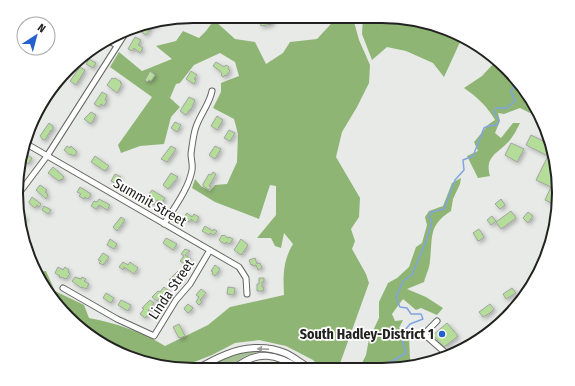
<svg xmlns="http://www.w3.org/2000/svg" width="575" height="386" viewBox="0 0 575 386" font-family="'Fira Sans Condensed',sans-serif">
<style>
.green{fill:#a6c194}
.forest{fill:#8fb575}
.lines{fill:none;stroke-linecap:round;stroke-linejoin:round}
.stream{stroke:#81a4e1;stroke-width:1.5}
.building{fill:#b5dd9a;stroke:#a2a4a0;filter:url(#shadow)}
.minor-casing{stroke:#656764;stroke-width:7}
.major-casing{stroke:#656764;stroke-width:8}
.minor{stroke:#fff;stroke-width:5}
.major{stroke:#fff;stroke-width:6}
.oneway{fill:#9c9c9b}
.poi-dot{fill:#2360cd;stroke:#fff;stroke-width:1.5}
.labels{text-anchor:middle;stroke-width:3.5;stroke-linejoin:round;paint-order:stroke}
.street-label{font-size:14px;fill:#222321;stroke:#fff}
.poi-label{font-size:14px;font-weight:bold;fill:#222321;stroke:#fff;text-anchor:end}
.rim{fill:none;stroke:#222321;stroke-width:2}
</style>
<defs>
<filter id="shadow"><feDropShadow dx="2" dy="2" stdDeviation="2" flood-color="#0004"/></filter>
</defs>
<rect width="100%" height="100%" fill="#e7eae6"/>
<!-- green -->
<path class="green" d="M 260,350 L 260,352 C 248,354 237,359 230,369 L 201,369 C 223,359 236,352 260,350 Z"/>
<!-- forest -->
<path class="forest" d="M 334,17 L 353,18 L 359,40 L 370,65 L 369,83 L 357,107 L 342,132 L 336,157 L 360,198 L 359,217 L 351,229 L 355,241 L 352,249 L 366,274 L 369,283 L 338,369 L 322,369 L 313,360 L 286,346 L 259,340 L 235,343 L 212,355 L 184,366 L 169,368 L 115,352 L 76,326 L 40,281 L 36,272 L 46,271 L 55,291 L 84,305 L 89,318 C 115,323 143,332 165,346 L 208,325 L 230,307 L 284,295 C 283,275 283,261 293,244 L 284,233 L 281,248 L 275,246 L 271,238 L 257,238 L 276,215 L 276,186 L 270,185 L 259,219 L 215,202 L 192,188 L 195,179 L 201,186 L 210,191 L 215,185 L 227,184 L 237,162 L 238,134 L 234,119 L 213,108 L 221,92 L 221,83 L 239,76 L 235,62 L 220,53 L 194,65 L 180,83 L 176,84 L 170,98 L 180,107 L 171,117 L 164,144 L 140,146 L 121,153 L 118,145 L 152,97 L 110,67 L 119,52 L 142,71 L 172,59 L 156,46 L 176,41 L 183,31 L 199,38 L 206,31 L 214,20 L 235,39 L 255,42 L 266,64 L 283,53 L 290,42 L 317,39 L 330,25 Z
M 363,17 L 405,18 L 460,34 L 461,40 L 444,77 L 433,63 L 406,51 L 387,47 L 372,60 L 362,34 Z
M 495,62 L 505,72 L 507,71 L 541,115 L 542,119 L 520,108 L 504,114 L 498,113 L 500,121 L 495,133 L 501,138 L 513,123 L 520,123 C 517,129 514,135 510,140 C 499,153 484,156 490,176 L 478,178 L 467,156 L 478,151 L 474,142 L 489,124 L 495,120 C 488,107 476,96 464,88 L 482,76 Z
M 461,178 L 460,184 L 453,199 L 451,211 C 428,226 433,236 430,260 C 430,267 426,275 424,282 L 407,289 L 426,297 L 443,308 L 437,315 L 421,308 L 416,310 L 403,299 L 392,314 L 395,321 L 403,320 L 399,328 L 410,334 L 409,337 L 410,359 L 415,364 L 393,370 L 359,369 L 366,355 L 369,339 L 379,318 L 379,302 L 388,283 L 397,278 L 409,267 L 416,247 L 422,243 L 427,225 L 425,217 L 429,211 L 443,206 L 452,183 Z"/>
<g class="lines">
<!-- stream -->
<path class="stream" d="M 377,370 L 406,353 L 401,335 L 410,324 L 423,319 L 421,314 L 411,314 L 407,308 L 400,307 L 396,298 L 403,281 L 412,275 L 426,241 L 432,222 L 429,217 L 431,212 L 444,209 L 455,180 L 464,170 L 463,160 L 473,156 L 484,128 L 488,126 L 497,125 L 499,121 L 494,112 L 496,108 L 507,108 L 515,101 L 511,91 L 516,83"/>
</g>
<!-- building -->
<path class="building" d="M 265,17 L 265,19 L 272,18 L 272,24 L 261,26 L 260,18 Z
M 157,22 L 158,23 L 156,26 L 153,24 L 146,35 L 141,32 L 146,24 Z
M 135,37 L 141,40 L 138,45 L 143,48 L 140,53 L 134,48 L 132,51 L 128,49 Z
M 89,59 L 96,63 L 93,68 L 86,64 Z
M 216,62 L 224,67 L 226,65 L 229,67 L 228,69 L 230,71 L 226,76 L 225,75 L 223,77 L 221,75 L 222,74 L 220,71 L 213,66 Z
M 80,67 L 85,70 L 76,85 L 70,81 Z
M 150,71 L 155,75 L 151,81 L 149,80 L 147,82 L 145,80 Z
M 191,71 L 197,75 L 194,79 L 196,80 L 194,84 L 186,79 Z
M 112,78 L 114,79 L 115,78 L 121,82 L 120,83 L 122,84 L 117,93 L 107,85 Z
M 102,92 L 107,95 L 105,100 L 107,101 L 104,106 L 101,104 L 99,107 L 94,104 Z
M 189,97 L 195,100 L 191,110 L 190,109 L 186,115 L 180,111 Z
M 91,112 L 96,115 L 91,124 L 84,119 Z
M 217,116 L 223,120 L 217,130 L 211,126 Z
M 175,122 L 181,125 L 177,132 L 171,128 Z
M 49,123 L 53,126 L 53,129 L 52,131 L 51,130 L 45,140 L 43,140 L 40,136 Z
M 229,130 L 235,133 L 230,141 L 224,138 Z
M 531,135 L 549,144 L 559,182 L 556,205 L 545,200 L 551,187 L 536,180 L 548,156 L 526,145 Z
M 511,143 L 524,149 L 517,162 L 505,155 Z
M 67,146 L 70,148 L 71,146 L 77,152 L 74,156 L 71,154 L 70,155 L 64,150 Z
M 171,146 L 176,149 L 167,162 L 161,159 Z
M 215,146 L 221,149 L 215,159 L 209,155 Z
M 23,153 L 32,158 L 28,164 L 23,160 L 22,162 L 21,161 Z
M 95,156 L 109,166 L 105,171 L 91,162 Z
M 53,167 L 64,177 L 62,180 L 61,179 L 59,181 L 48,173 Z
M 213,172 L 216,174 L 209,186 L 211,187 L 209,190 L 203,186 L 203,184 L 209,174 L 211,175 Z
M 171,173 L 178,177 L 168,189 L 163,185 Z
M 115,174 L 121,177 L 116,184 L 111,181 Z
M 40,185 L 47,190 L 45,192 L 48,195 L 46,199 L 36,190 Z
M 80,187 L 91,194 L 88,199 L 85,197 L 84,199 L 79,196 L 81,194 L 77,192 Z
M 152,190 L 165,198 L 162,203 L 157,200 L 154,205 L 148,201 L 152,196 L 149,194 Z
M 32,197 L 41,204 L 39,207 L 37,205 L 35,208 L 30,204 L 29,202 Z
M 99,199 L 110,205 L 107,210 L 99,205 L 96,209 L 91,206 L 94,201 L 97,202 Z
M 501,199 L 505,205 L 500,209 L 495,204 Z
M 44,206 L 51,210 L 48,214 L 42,210 Z
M 511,211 L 516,218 L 501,229 L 496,222 Z
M 528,212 L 533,216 L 528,223 L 523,218 Z
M 20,213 L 26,218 L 21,224 L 23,225 L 21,229 L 19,228 L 19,214 Z
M 187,213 L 192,217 L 194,214 L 199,217 L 196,223 L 191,219 L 189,222 L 183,218 Z
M 492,216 L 496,221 L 491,225 L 487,220 Z
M 121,217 L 125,220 L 117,231 L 113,227 Z
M 205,226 L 213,231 L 214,229 L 217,231 L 214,235 L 210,233 L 209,235 L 202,231 Z
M 479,229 L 484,237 L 479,241 L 477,240 L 477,239 L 473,233 Z
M 222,235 L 223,236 L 224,235 L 228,238 L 229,237 L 233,239 L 230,244 L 226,242 L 225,244 L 221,242 L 219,240 Z
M 166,238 L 177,244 L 173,250 L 163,243 Z
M 110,239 L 117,244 L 114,249 L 107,245 Z
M 241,239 L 248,245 L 241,255 L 234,250 Z
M 185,249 L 190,251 L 185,255 L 191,259 L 186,265 L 180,261 L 184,256 L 181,254 Z
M 103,253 L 109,257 L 103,265 L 99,263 L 101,261 L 98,260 Z
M 255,258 L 257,264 L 260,263 L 262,268 L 258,270 L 256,265 L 253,266 L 252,264 L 251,265 L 249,260 Z
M 123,262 L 128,265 L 130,262 L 138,268 L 134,274 L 124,267 L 123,270 L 119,267 Z
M 215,265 L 220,269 L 215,276 L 212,274 L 213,272 L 211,271 Z
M 58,267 L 63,270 L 65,267 L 69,270 L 68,272 L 70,274 L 66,279 L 61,277 L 61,278 L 59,277 L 60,276 L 55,273 Z
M 178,271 L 183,275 L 174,284 L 169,280 Z
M 75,277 L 81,279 L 82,277 L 86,279 L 84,281 L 89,284 L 86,289 L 82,287 L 81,288 L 72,281 Z
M 259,278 L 264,278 L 264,282 L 262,282 L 262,287 L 264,287 L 263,291 L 257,291 L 257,284 L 259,284 Z
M 164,287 L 169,291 L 164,297 L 162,295 L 157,301 L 152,297 L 158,291 L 160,292 Z
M 228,287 L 235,288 L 234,295 L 227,294 Z
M 512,288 L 516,293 L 506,299 L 503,294 Z
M 201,289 L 206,293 L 200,300 L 202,302 L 199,305 L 196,302 L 199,297 L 196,295 Z
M 106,293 L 114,298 L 111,303 L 103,298 Z
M 121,300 L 131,305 L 128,311 L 118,305 Z
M 150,300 L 154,303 L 148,311 L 150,313 L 145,318 L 140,314 L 144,309 L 142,308 Z
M 188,304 L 193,308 L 188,313 L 184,309 L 185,307 Z
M 490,304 L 494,309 L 490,313 L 483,317 L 479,312 Z
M 447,323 L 458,336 L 444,347 L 433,335 Z
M 179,324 L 185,336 L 179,338 L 173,327 Z"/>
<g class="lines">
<defs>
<path id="minor" d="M 107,40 L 117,45
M 25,143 L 239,267 L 246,278 L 247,294
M 17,196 L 47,156 L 128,29
M 164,224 C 174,208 189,188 192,170 C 193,165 191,159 191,154 C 192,146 193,138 195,130 C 199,115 209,106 212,91
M 63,288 L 117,319 L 154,336 L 176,300 L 190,284 L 210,250
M 437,321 L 424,334 L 448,355"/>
<path id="major" d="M 197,369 C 206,364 215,359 225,355 C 243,347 266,345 285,353 C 294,357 302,364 311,369
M 234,369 C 257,349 277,354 300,369"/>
</defs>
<!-- minor casing -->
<use href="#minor" class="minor-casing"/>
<!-- major casing -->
<use href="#major" class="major-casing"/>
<!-- minor -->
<use href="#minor" class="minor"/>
<!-- major -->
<use href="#major" class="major"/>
</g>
<!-- one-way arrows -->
<defs><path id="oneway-solid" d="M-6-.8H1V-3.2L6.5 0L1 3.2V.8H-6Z"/></defs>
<use class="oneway" href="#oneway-solid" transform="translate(263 349) rotate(-178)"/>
<!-- markers -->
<circle class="poi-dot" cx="442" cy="334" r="4"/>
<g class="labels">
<!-- street labels -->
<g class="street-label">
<text transform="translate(150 202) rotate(30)" y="5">Summit Street</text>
<text transform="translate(171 289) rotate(-56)" y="5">Linda Street</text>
</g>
<!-- poi labels -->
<g class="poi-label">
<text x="434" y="339">South Hadley-District 1</text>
</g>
</g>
<!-- crop -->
<path d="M0 0H575V386H0ZM193 23H382A170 170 0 0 1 552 193V193A170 170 0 0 1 382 363H193A170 170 0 0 1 23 193V193A170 170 0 0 1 193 23Z" fill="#fff" fill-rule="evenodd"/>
<path class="rim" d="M193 23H382A170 170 0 0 1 552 193V193A170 170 0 0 1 382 363H193A170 170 0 0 1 23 193V193A170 170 0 0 1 193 23Z"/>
<!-- north arrow -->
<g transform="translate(36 36) rotate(36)"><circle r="19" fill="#ffffff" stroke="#a7a7a6"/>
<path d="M0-3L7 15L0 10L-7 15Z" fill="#2360cd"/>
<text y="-6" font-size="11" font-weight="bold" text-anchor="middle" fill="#222321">N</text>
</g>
</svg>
